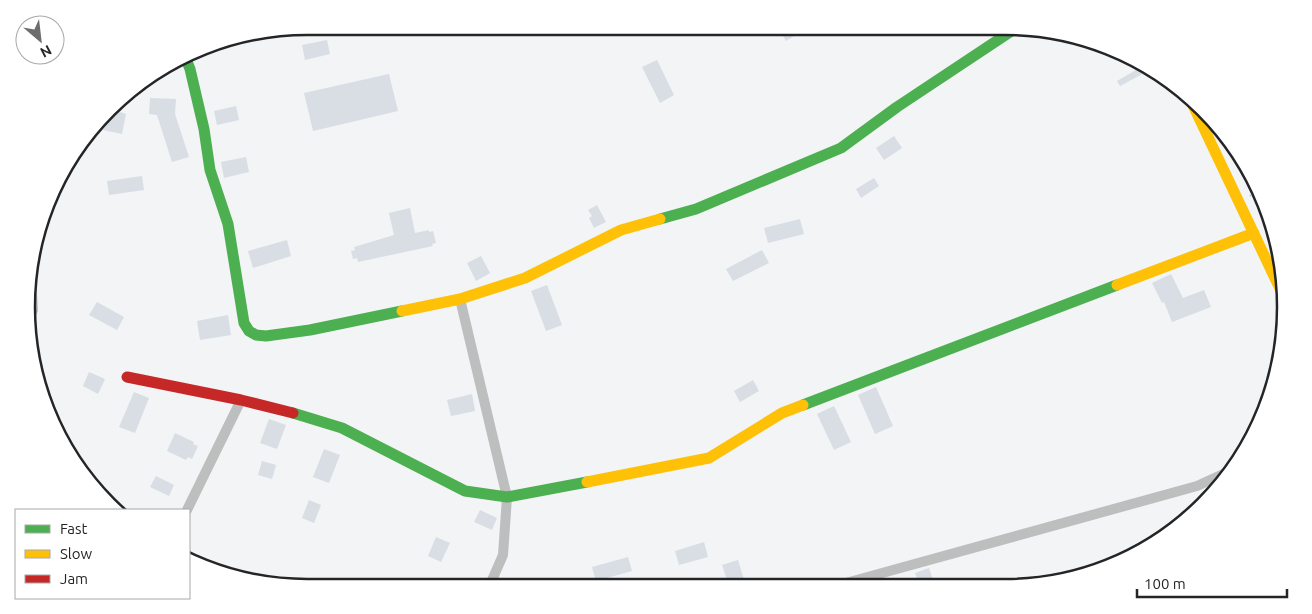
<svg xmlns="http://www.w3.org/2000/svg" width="1312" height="614" viewBox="0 0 1312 614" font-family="Ubuntu,sans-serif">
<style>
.building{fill:#d8dee4}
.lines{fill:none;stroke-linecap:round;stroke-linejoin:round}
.path{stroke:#b9baba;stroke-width:2;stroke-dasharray:1 4;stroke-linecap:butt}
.street{stroke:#bdbebe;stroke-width:10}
.fast{stroke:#4caf50;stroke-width:11}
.slow{stroke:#ffc107;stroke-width:11}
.jam{stroke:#c62828;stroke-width:11}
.rim{fill:none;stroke:#242527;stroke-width:2.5}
</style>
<rect width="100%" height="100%" fill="#f2f4f6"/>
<!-- building -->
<path class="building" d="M 337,26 L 361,26 L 361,29 L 339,35 Z
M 677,26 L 698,26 L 683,35 Z
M 777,26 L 810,26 L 786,41 Z
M 327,40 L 330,54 L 305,60 L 302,45 Z
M 657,60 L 674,95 L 660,103 L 642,67 Z
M 1141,67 L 1148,71 L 1120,86 L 1117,81 Z
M 389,74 L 398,111 L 313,131 L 304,93 Z
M 150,98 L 176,99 L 175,114 L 189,157 L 172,162 L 157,115 L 149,114 Z
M 236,106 L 239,120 L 217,125 L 214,111 Z
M 112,108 L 121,110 L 120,112 L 126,114 L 122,134 L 103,130 L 107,115 Z
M 894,136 L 902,148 L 884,160 L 876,148 Z
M 246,157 L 249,172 L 224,178 L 221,162 Z
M 142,176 L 144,190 L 109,195 L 107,181 Z
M 874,178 L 879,186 L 861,198 L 856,189 Z
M 597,205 L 606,222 L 594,228 L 589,218 L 592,216 L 588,210 Z
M 410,208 L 415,233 L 429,230 L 429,232 L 433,231 L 436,243 L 432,244 L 433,246 L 358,262 L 357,258 L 353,259 L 351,251 L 355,250 L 354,247 L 394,235 L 389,213 Z
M 800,219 L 804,234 L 768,243 L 764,228 Z
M 287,240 L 291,256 L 253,268 L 248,251 Z
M 762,250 L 769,263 L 733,281 L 726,269 Z
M 481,256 L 490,273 L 476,281 L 467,263 Z
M 1171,274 L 1183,298 L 1204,290 L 1211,307 L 1172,322 L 1164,302 L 1162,303 L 1152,283 Z
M 547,285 L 562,325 L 546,331 L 531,291 Z
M 97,302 L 124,317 L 117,330 L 89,315 Z
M 228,315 L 231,335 L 200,340 L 197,321 Z
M 89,372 L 105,379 L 98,394 L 83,386 Z
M 753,380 L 759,391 L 740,402 L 734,391 Z
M 876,387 L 893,426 L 875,434 L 858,395 Z
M 134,392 L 149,398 L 135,433 L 119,427 Z
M 472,394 L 475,411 L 451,416 L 447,400 Z
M 834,406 L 851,442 L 834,450 L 817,414 Z
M 269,419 L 286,425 L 277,449 L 260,443 Z
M 175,433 L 194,442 L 193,444 L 198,446 L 192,459 L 188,457 L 186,460 L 167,451 Z
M 324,449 L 340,455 L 329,483 L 313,477 Z
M 262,461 L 276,465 L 272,479 L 258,475 Z
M 156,476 L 174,485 L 169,496 L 150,487 Z
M 309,500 L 321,505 L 314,523 L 302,518 Z
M 480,510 L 497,518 L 492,530 L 474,522 Z
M 436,537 L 450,543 L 441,562 L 428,556 Z
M 704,542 L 708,557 L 679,565 L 675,551 Z
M 628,557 L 632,571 L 596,581 L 592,567 Z
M 738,560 L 746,586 L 729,586 L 722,565 Z
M 929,568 L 935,586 L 920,586 L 915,573 Z"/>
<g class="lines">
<!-- path -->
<path class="path" d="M 1250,196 L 1258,190"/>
<!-- street -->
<path class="street" d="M 460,299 L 507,497 L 503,555 L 489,587
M 32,312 L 33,310 L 32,294
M 187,510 L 241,400
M 835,586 L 1197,486 L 1232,470"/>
<!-- fast -->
<path class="fast" d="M 186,59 L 190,69 L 204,129 L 210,170 L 228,224 L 244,323 L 249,331 L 256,335 L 266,336 L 310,330 L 402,311
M 660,219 L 696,209 L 841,148 L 897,107 L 1016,28
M 803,405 L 1117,285
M 293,413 L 342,428 L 465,491 L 507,497 L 587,482"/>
<!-- slow -->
<path class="slow" d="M 1190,99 L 1283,295
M 1117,285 L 1254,233
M 402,311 L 460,299 L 525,278 L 621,230 L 660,219
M 587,482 L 709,458 L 782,413 L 803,405"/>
<!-- jam -->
<path class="jam" d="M 127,377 L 241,400 L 293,413"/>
</g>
<!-- crop -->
<path d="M0 0H1312V614H0ZM307 35H1005A272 272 0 0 1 1277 307V307A272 272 0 0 1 1005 579H307A272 272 0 0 1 35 307V307A272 272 0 0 1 307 35Z" fill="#fff" fill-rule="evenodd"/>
<path class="rim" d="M307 35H1005A272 272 0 0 1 1277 307V307A272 272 0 0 1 1005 579H307A272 272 0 0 1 35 307V307A272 272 0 0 1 307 35Z"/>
<!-- legend -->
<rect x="15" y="509" width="175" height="90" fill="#ffffff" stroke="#a7a8a9"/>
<rect x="25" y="525" width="25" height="8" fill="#4caf50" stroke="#a7a8a9"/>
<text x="60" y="534" font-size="15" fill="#242527">Fast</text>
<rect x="25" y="550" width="25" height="8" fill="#ffc107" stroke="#a7a8a9"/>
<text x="60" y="559" font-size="15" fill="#242527">Slow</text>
<rect x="25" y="575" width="25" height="8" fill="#c62828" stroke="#a7a8a9"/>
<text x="60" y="584" font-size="15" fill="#242527">Jam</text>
<!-- north arrow -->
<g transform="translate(40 40) rotate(152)"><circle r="24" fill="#ffffff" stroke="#a7a8a9"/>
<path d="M0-4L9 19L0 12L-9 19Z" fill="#6c6d6f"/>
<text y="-8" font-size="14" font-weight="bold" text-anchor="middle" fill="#242527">N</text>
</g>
<!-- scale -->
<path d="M1137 589v8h150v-8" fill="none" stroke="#242527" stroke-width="2.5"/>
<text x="1144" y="589" font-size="15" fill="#242527" stroke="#ffffff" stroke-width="4" paint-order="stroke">100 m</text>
</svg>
